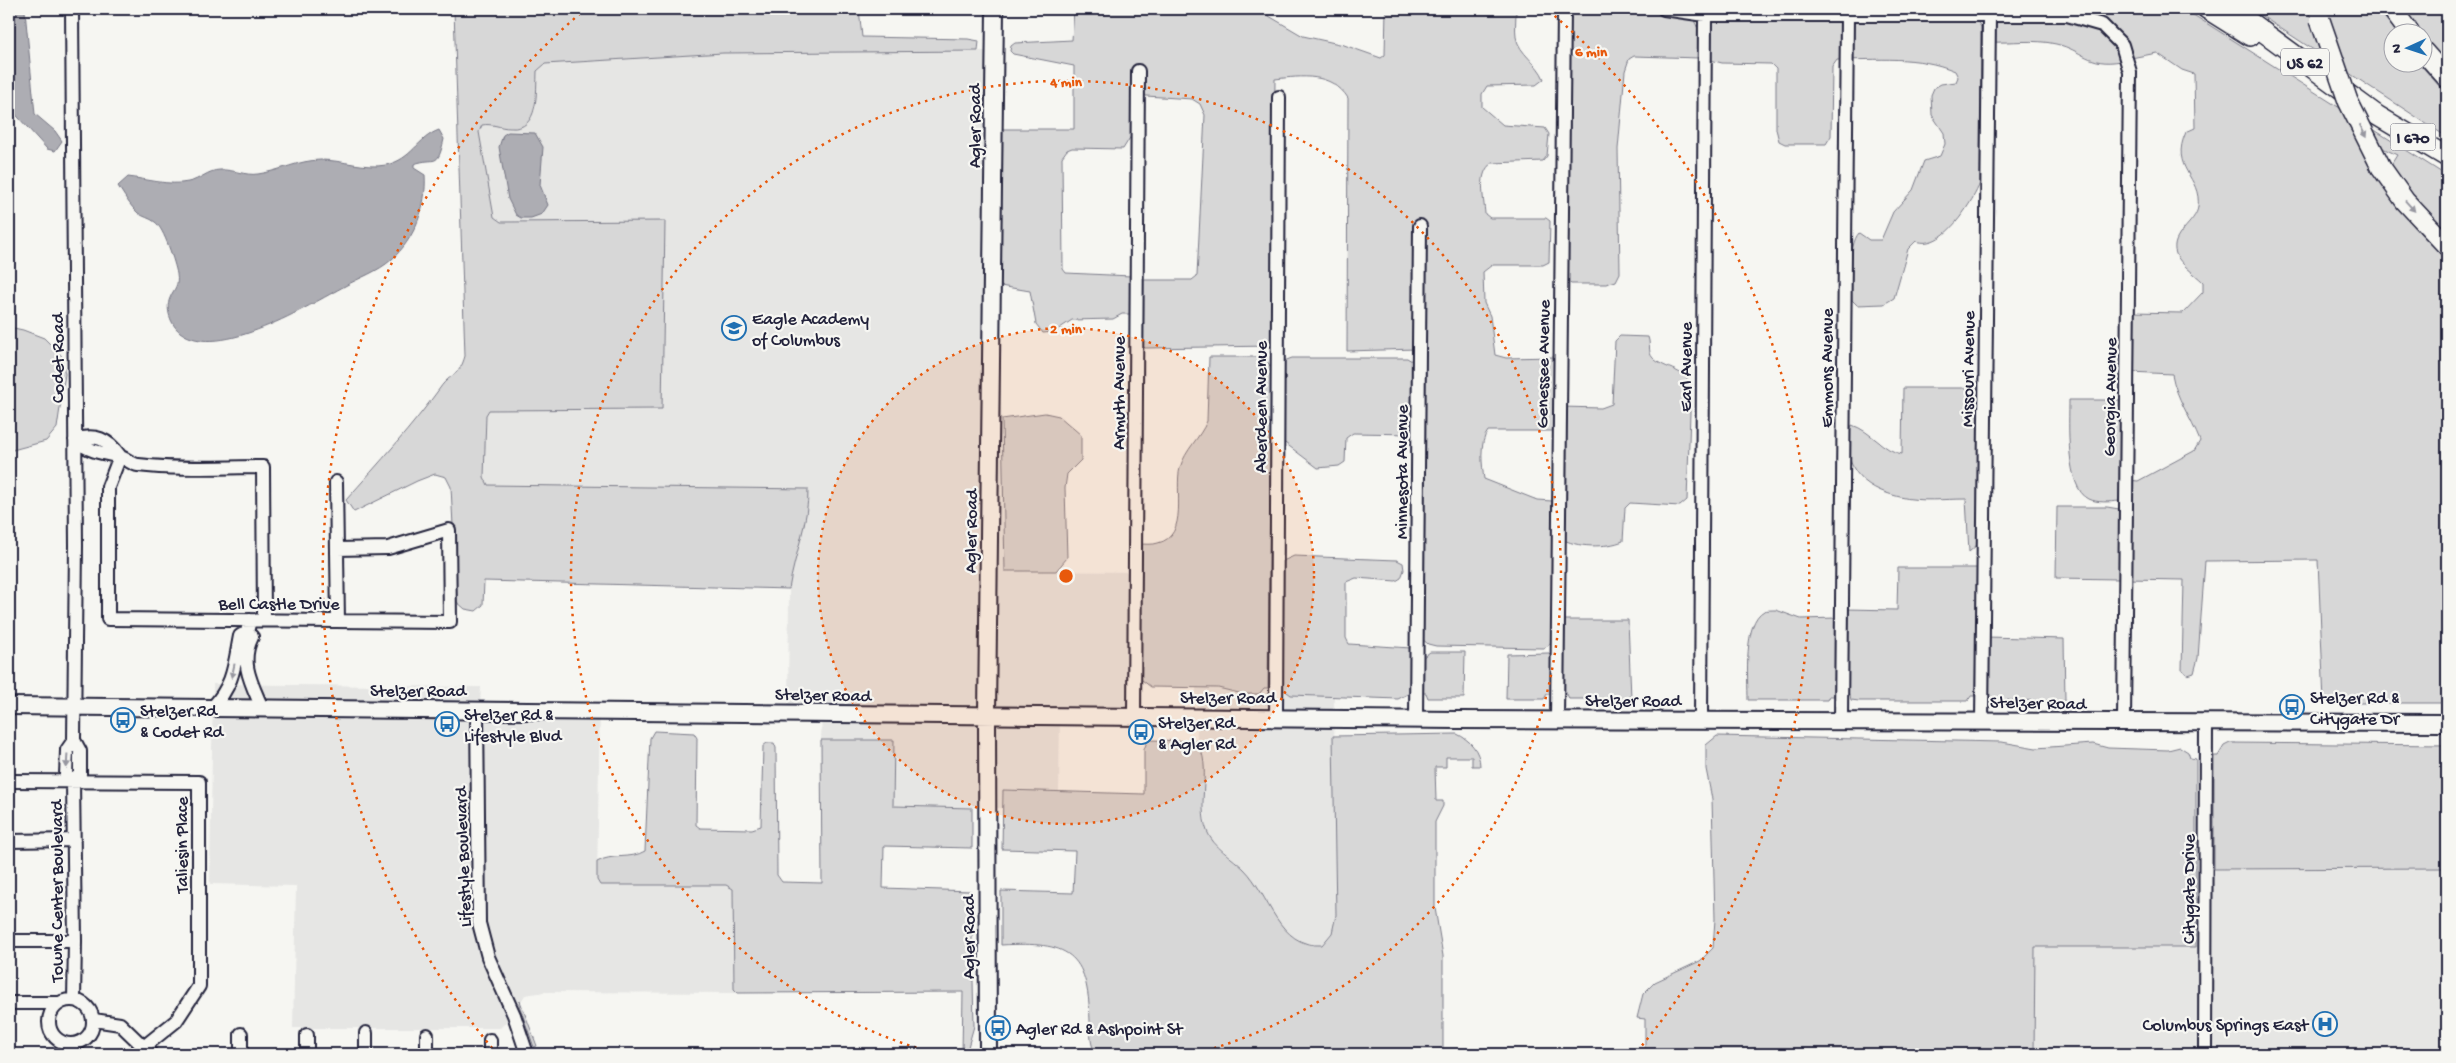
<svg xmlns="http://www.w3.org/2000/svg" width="2456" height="1063" viewBox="0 0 2456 1063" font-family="'Gochi Hand',sans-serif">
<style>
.built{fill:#e6e6e4}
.green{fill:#d7d7d7;stroke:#7c7c89}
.water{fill:#adadb3;stroke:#757583}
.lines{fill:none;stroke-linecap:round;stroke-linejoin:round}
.minor-casing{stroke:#22223b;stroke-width:16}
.major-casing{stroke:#22223b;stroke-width:20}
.highway-casing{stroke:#22223b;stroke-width:22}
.minor{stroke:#f6f6f2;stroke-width:12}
.major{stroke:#f6f6f2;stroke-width:16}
.highway{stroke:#f6f6f2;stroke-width:19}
.highway-bridge-casing{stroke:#22223b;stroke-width:22;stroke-linecap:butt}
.highway-bridge{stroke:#f6f6f2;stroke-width:19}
.oneway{fill:#9797a0}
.ring{fill:none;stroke:#e8590c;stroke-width:2.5;stroke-dasharray:2.5 5}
.labels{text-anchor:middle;stroke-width:4.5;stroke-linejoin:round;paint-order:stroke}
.shield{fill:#f6f6f2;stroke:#626272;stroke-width:1}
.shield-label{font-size:16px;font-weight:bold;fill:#22223b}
.street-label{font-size:18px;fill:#22223b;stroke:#f6f6f2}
.poi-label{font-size:18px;fill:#22223b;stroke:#f6f6f2;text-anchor:start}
.centre{fill:#e8590c;stroke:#f6f6f2;stroke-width:2.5}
.ring-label{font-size:15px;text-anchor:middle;font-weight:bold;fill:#e8590c;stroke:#f6f6f2;stroke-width:4.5;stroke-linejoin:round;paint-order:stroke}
</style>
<rect width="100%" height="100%" fill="#f6f6f2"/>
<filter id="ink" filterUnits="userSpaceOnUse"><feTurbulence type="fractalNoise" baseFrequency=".02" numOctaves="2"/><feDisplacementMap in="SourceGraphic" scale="10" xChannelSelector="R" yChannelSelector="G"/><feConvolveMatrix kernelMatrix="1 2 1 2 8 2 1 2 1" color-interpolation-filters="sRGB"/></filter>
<g filter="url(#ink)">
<!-- built -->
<path class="built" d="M 993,51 L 1005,571 L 1137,572 L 1138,680 L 1142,680 L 1143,712 L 1060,710 L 1059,792 L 1003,790 L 1002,808 L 893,806 L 894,740 L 821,740 L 822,713 L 788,711 L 789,589 L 794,561 L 488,486 L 484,478 L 486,415 L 489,410 L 662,409 L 665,221 L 501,222 L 494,217 L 479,133 L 482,125 L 490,124 L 511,129 L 535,110 L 537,71 L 545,64 L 723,53 Z
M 213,684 L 481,687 L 480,707 L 600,707 L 597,880 L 726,885 L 733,889 L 734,988 L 738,993 L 545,992 L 525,995 L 513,1015 L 500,1028 L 293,1028 L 296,886 L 210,884 Z
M 1196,687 L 1218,688 L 1243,694 L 1268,688 L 1283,689 L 1291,695 L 1334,696 L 1336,915 L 1332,933 L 1322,945 L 1302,943 L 1284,930 L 1246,871 L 1213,841 L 1207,831 L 1204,813 L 1203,752 L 1197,741 Z
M 2443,868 L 2447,873 L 2447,1054 L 2034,1054 L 2035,947 L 2196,947 L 2195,869 Z"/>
<!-- green -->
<path class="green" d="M 454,9 L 859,9 L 862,37 L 968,39 L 979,41 L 978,51 L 723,53 L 545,64 L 537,71 C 536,91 540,131 510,128 C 500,128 492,123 482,125 L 479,132 L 494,217 L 501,222 L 665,221 L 662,409 L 489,410 L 486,415 L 484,477 L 488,485 L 808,489 C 809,522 794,556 789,589 L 484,581 L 483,605 L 476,611 L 465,609 L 457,602 L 451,487 L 446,477 L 435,474 L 417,481 L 354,512 L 346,500 C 379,463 412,427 440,388 C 451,372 459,378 465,356 Z
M 1074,9 L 1257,9 L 1303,36 L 1344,45 L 1381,58 L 1385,55 L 1386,9 L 1516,9 C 1516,18 1515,28 1516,37 C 1519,54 1538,63 1544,79 L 1536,85 L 1487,86 L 1482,94 L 1482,107 L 1503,125 L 1545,128 L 1549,134 L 1547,156 L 1543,161 L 1492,163 C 1477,173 1484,198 1485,214 L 1490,218 L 1546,218 L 1550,221 L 1549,262 L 1543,265 L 1492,265 L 1483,272 L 1484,303 L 1490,316 L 1495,355 L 1506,358 L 1554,357 L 1555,431 L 1488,431 C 1479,442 1482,466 1484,479 L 1537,500 L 1552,501 L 1553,638 L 1549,645 L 1544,648 L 1436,646 L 1428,644 L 1421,638 L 1416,349 L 1347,351 L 1348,98 C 1331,72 1302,76 1275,79 L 1272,346 L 1145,348 L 1140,343 L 1140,280 L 1192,280 L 1197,276 L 1205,115 L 1200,104 L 1192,99 L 1146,96 L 1143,92 L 1133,90 L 1131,136 L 1123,149 L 1072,148 L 1067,150 L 1062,157 L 1063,269 L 1066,273 L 1131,276 L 1131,314 L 1122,314 L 1113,319 L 1072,320 L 1054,332 L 1043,333 L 1036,324 L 1030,291 L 1000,286 L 1000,129 L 1074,129 L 1074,66 L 1013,54 L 1010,51 L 1011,46 L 1015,43 L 1072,40 Z
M 1569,9 L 1634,9 L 1693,18 L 1699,31 L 1699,58 L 1634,56 L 1629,59 L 1625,71 L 1618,149 L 1620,273 L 1616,281 L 1606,284 L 1571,284 L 1564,278 Z
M 1697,9 L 2184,9 L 2447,176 L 2447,240 L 2389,168 L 2397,155 L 2356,135 C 2381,179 2406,227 2447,258 L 2447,639 L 2443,642 L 2445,703 L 2324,703 L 2318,560 L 2205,561 L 2198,658 L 2194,673 L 2188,675 L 2182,670 L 2184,580 L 2127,579 L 2128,480 L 2138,481 L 2194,451 L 2200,441 C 2191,418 2176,398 2172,374 L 2130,372 L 2131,312 L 2183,313 L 2203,292 L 2203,282 C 2195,274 2180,264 2176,254 C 2169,235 2196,223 2198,207 C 2202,176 2169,169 2186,132 L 2195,128 L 2194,74 L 2182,70 L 2157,53 L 2131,58 L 2101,19 L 2076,11 Z
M 2251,9 L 2308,9 L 2314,29 L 2334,36 L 2323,9 L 2378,9 L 2396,32 L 2394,32 L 2394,62 L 2419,63 L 2447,95 L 2447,137 Z
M 2399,9 L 2447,9 L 2447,69 L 2424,42 L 2424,32 L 2416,32 Z
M 1715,18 L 1977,21 L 1981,27 L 1980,183 C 1973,201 1949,239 1928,242 C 1924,243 1919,242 1916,241 L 1908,249 L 1894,298 L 1884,304 L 1857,305 L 1852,300 C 1851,283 1848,245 1859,233 L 1869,240 L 1881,240 L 1893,212 L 1913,190 L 1924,161 L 1940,156 L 1945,144 L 1944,133 L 1932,115 L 1931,95 L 1934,88 L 1941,84 L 1956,82 L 1958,77 L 1955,71 C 1918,55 1877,60 1837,60 L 1832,67 L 1831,136 L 1826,144 L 1785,144 L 1779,141 L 1776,129 L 1776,69 L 1771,64 L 1722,63 L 1707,59 L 1710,23 Z
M 1999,20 C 2028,20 2067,14 2095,28 C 2107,34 2115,48 2121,61 C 2088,67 2083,50 2056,44 C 2035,39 2011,43 1990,42 L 1993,24 Z
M 9,327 L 23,330 L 44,338 L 61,355 L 65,374 L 57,428 L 46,441 L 9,451 Z
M 1620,336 L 1648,337 C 1650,342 1649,348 1650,353 C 1655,368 1683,367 1691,384 L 1687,500 L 1680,506 L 1630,503 L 1625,508 L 1623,541 C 1607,548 1575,548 1561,538 L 1562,407 L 1601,408 L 1612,404 L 1615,341 Z
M 1209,357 L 1265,357 L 1271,368 L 1268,688 L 1264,688 L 1259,694 L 1243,694 L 1218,688 L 1151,687 L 1142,680 L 1138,680 L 1139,544 C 1145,544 1153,545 1158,543 C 1189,536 1174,489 1180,468 C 1185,450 1200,438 1207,421 Z
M 1292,358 L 1407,358 L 1412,361 L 1415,368 L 1414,434 L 1353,433 L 1346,438 L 1345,462 L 1339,466 L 1318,468 L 1281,440 L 1284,361 Z
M 1903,388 L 1979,388 L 1977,545 L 1969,552 L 1966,499 C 1945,499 1920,502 1900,497 C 1861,488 1839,465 1852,425 C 1871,431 1883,451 1902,454 Z
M 2069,400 L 2122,400 L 2119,501 C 2110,502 2097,503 2089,499 C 2065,488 2069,423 2069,400 Z
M 1045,413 L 1059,416 L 1081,435 L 1081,460 L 1067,474 L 1065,488 L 1067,558 L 1056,571 L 1005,571 L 1002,419 Z
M 2057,507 L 2107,507 L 2119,509 L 2119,579 L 2056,578 Z
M 1294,556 L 1397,560 L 1403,563 L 1404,570 L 1401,578 L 1396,581 L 1356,578 L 1346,582 L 1346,638 L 1349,644 L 1411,648 L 1410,693 L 1398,699 L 1291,695 L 1283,689 L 1279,689 L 1278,570 L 1283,561 Z
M 1898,568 L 1977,568 L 1975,696 L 1971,696 L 1968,701 L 1859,701 L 1851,700 L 1850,695 L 1845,696 L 1845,609 L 1897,610 Z
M 1776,610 L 1801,619 L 1836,618 L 1834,696 L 1829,696 L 1827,700 L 1748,700 C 1748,678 1743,622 1764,611 C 1767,610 1772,610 1776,610 Z
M 1560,620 L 1628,620 L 1631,699 L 1569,699 L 1567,694 L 1562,694 Z
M 1986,637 L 2064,639 L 2065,701 L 1998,700 L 1989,697 L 1986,692 Z
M 1430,652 L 1465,652 L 1464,698 L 1428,698 L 1426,693 L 1420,693 L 1422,658 Z
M 1549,653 L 1552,656 L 1552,694 L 1547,694 L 1544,699 L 1506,699 L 1507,654 Z
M 654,731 L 694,733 L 697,738 L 696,825 L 700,828 L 752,829 L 761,826 L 763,746 L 767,743 L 774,743 L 776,748 L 777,875 L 782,882 L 822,883 L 821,740 L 894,740 L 893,806 L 972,808 L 972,848 L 884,846 L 883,888 L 971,891 L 974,1026 L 966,1054 L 962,1054 L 963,992 L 738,993 L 734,989 L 733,889 L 726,885 L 600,885 L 597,880 L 597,862 C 612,853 630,860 645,851 L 650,738 Z
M 1457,734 C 1470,740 1480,751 1480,766 L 1472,766 L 1472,757 L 1446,757 L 1446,767 L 1435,767 L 1436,801 L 1443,801 L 1443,806 L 1435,822 L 1435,908 L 1443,956 L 1443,1054 L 1097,1054 C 1089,1045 1091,1034 1090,1021 C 1088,952 1069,941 1001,945 L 1001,891 L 1073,893 L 1075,851 L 1002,849 L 1003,790 L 1144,794 L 1144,749 L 1148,740 L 1197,741 C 1213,768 1196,802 1207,831 C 1213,847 1233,858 1244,869 C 1270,895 1278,948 1322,945 L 1332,933 L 1336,915 L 1333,736 Z
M 1717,736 L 2002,742 L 2036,748 L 2093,744 L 2108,748 L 2168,750 L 2180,747 L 2188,752 L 2190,758 L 2196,759 L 2196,947 L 2035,947 L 2034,1054 L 1645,1054 L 1645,1019 L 1637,1018 L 1643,994 L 1655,982 L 1700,961 L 1713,948 L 1715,919 L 1712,799 L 1706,769 L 1706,745 Z
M 2230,743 L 2447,745 L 2447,873 L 2443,868 L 2214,869 L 2214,756 L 2218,756 L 2224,746 Z
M 520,1001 L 537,1046 L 534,1047 L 519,1005 Z"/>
<!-- water -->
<path class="water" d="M 9,9 L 24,9 L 25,11 L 35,114 L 55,131 L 62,141 L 55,151 L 47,149 L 9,107 Z
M 439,130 L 444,139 C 437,170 436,156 414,164 L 414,168 L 425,175 C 427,206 415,239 391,260 C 379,271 359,278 345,286 C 309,305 219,362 180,332 C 171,325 165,309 170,298 C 174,288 179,287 177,274 C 175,263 164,228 155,222 C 150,218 143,217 138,213 C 130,206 124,195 118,186 L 128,177 C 146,179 170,186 188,182 C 200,180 208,170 220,170 C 233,169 245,176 258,174 C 280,171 299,160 321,160 C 342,160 365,169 386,165 C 413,159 417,138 439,130 Z
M 508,132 L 535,133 L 543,147 L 540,185 L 548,205 L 542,214 L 531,218 L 521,218 L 516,215 L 508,199 L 499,147 L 503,135 Z"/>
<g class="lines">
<defs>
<path id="minor" d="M 72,9 L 76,545 L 74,740 L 80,751 L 80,774 L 73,781 L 75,941 L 74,1000
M 1664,9 L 1705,15 L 2067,15 L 2102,25 L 2122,45 L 2130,72 L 2124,723
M 120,456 L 108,487 L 108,619 L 450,622 L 449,530 L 388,548 L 337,549
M 120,456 C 108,439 95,433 75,440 C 88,451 101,453 117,456 C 125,457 131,464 138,465 C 179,470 222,467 263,467 L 264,620
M 336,482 L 338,621
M 247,632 L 252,637 C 239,663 252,684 262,708
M 212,708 C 234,684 234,667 240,636 L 247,632 L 250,620
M 477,710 L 479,923 L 488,957 L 514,1015 L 527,1054
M 1134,716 L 1138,71
M 1276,717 L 1279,97
M 1416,719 L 1420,226
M 1557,719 L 1564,9
M 1701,721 L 1705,15
M 1841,721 L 1847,15
M 1982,722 L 1989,16
M 9,781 L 199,782 L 199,986 L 176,1021 L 145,1046
M 73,781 L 66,775 L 67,750 L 74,740
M 9,841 L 74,840
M 9,941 L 75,941
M49 1022a22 22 0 1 1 44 0a22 22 0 1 1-44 0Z
M 9,1003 L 59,1003
M 94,1020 L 120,1024 L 151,1054
M 307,1035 L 307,1054
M 427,1035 L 427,1054
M 241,1054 L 241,1034
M 366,1054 L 366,1033
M 490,1054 L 490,1040
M 2205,1054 L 2206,723"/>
<path id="major" d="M 9,706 L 1456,720 L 2447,723
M 988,1054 L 987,715 L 995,9"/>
<path id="highway" d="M 2207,9 L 2250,36
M 2232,9 L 2378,116 L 2447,157
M 2392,9 L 2409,32
M 2424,52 L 2447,78
M 2381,167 L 2405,201 L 2447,246"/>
</defs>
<!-- minor casing -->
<use href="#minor" class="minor-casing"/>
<!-- major casing -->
<use href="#major" class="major-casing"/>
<!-- highway casing -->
<use href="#highway" class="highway-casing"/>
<!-- minor -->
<use href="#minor" class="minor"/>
<!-- major -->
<use href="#major" class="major"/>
<!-- highway -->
<use href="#highway" class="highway"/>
<defs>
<path id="highway-bridge" d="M 2320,20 L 2348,101 L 2381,167"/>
</defs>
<!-- highway-bridge casing -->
<use href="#highway-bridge" class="highway-bridge-casing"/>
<!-- highway-bridge -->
<use href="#highway-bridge" class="highway-bridge"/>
</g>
<!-- one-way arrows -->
<defs><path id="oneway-solid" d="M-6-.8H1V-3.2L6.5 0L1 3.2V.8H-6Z" transform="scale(1.25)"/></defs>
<g class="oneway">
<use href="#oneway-solid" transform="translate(2363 131) rotate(64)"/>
<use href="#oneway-solid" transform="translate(2410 206) rotate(48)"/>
<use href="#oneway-solid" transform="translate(233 671) rotate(102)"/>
<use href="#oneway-solid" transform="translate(67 761) rotate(93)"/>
</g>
</g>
<!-- distance rings -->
<circle cx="1066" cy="576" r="248" fill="#e8590c" fill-opacity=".12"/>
<g class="ring">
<circle cx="1066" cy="576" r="248"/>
<path d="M938 1054A495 495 0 1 1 1194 1054"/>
<path d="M497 1054A743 743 0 0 1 583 11M1549 11A743 743 0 0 1 1635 1054"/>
</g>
<!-- icons -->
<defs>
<symbol id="school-ring" viewBox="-11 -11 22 22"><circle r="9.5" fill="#f6f6f2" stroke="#1f6fb2" stroke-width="1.5"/><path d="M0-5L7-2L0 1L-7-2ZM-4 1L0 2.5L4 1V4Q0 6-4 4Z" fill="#1f6fb2"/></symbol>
<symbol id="bus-ring" viewBox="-11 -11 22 22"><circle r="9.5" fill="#f6f6f2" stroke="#1f6fb2" stroke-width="1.5"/><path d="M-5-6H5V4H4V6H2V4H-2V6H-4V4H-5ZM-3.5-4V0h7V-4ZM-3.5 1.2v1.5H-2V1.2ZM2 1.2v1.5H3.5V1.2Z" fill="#1f6fb2"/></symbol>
<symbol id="hospital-ring" viewBox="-11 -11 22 22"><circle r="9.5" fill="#f6f6f2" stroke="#1f6fb2" stroke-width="1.5"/><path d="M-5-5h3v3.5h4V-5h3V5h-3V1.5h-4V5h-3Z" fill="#1f6fb2"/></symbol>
</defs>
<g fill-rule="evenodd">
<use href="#school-ring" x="720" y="314" width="28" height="28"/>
<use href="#bus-ring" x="2278" y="693" width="28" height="28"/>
<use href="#bus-ring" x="109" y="706" width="28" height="28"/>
<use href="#bus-ring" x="433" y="710" width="28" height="28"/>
<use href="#bus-ring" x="1127" y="718" width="28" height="28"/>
<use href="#hospital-ring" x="2311" y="1010" width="28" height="28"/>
<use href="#bus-ring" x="984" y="1014" width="28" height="28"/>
</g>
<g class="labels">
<!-- shield labels -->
<g class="shield">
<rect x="2281" y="48.5" width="48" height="27" rx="4"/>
<rect x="2390.5" y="123.5" width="45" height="27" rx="4"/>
</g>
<g class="shield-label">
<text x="2305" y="68">US 62</text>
<text x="2413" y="143">I 670</text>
</g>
<!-- street labels -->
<g class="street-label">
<text transform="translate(974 126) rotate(-90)" y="6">Agler Road</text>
<text transform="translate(57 358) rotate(-90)" y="6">Codet Road</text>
<text transform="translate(1542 364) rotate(-89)" y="6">Genessee Avenue</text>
<text transform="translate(1685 367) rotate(-90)" y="6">Earl Avenue</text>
<text transform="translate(1826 368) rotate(-90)" y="6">Emmons Avenue</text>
<text transform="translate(1967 369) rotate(-89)" y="6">Missouri Avenue</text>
<text transform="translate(1118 393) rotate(-90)" y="6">Armuth Avenue</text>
<text transform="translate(2109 397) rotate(-89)" y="6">Georgia Avenue</text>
<text transform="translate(1260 407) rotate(-90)" y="6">Aberdeen Avenue</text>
<text transform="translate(1401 472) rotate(-90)" y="6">Minnesota Avenue</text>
<text transform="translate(970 531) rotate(-89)" y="6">Agler Road</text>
<text x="279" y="609">Bell Castle Drive</text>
<text x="418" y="696">Stelzer Road</text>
<text transform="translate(823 694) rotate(1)" y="6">Stelzer Road</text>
<text x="1228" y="703">Stelzer Road</text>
<text x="1633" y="706">Stelzer Road</text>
<text transform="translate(2038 702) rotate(1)" y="6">Stelzer Road</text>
<text transform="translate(181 845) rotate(-90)" y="6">Taliesin Place</text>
<text transform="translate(462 857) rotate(-92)" y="6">Lifestyle Boulevard</text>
<text transform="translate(2188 889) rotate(-90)" y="6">Citygate Drive</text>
<text transform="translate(56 891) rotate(-90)" y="6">Towne Center Boulevard</text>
<text transform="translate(968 937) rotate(-90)" y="6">Agler Road</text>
</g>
<!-- poi labels -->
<g class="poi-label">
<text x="752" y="324">Eagle Academy<tspan x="752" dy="21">of Columbus</tspan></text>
<text x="2310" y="703">Stelzer Rd &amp;<tspan x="2310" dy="21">Citygate Dr</tspan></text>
<text x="140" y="716">Stelzer Rd<tspan x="140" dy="21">&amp; Codet Rd</tspan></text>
<text x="464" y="720">Stelzer Rd &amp;<tspan x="464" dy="21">Lifestyle Blvd</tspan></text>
<text x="1158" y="728">Stelzer Rd<tspan x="1158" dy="21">&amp; Agler Rd</tspan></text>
<text x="2308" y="1030" text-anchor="end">Columbus Springs East</text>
<text x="1016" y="1034">Agler Rd &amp; Ashpoint St</text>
</g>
</g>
<circle cx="1066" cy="576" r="8" class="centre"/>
<g class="ring-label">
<text x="1591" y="56">6 min</text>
<text x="1066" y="86">4 min</text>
<text x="1066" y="333">2 min</text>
</g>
<!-- margin -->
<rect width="2456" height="1063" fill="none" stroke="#f6f6f2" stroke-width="30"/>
<rect x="15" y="15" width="2426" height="1033" fill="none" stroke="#22223b" stroke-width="2" filter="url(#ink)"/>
<!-- north arrow -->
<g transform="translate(2408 48) rotate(267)"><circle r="24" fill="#f6f6f2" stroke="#a1a1a9"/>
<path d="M0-4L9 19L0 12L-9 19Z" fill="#1f6fb2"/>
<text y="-8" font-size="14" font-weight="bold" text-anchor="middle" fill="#22223b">N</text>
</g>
</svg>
